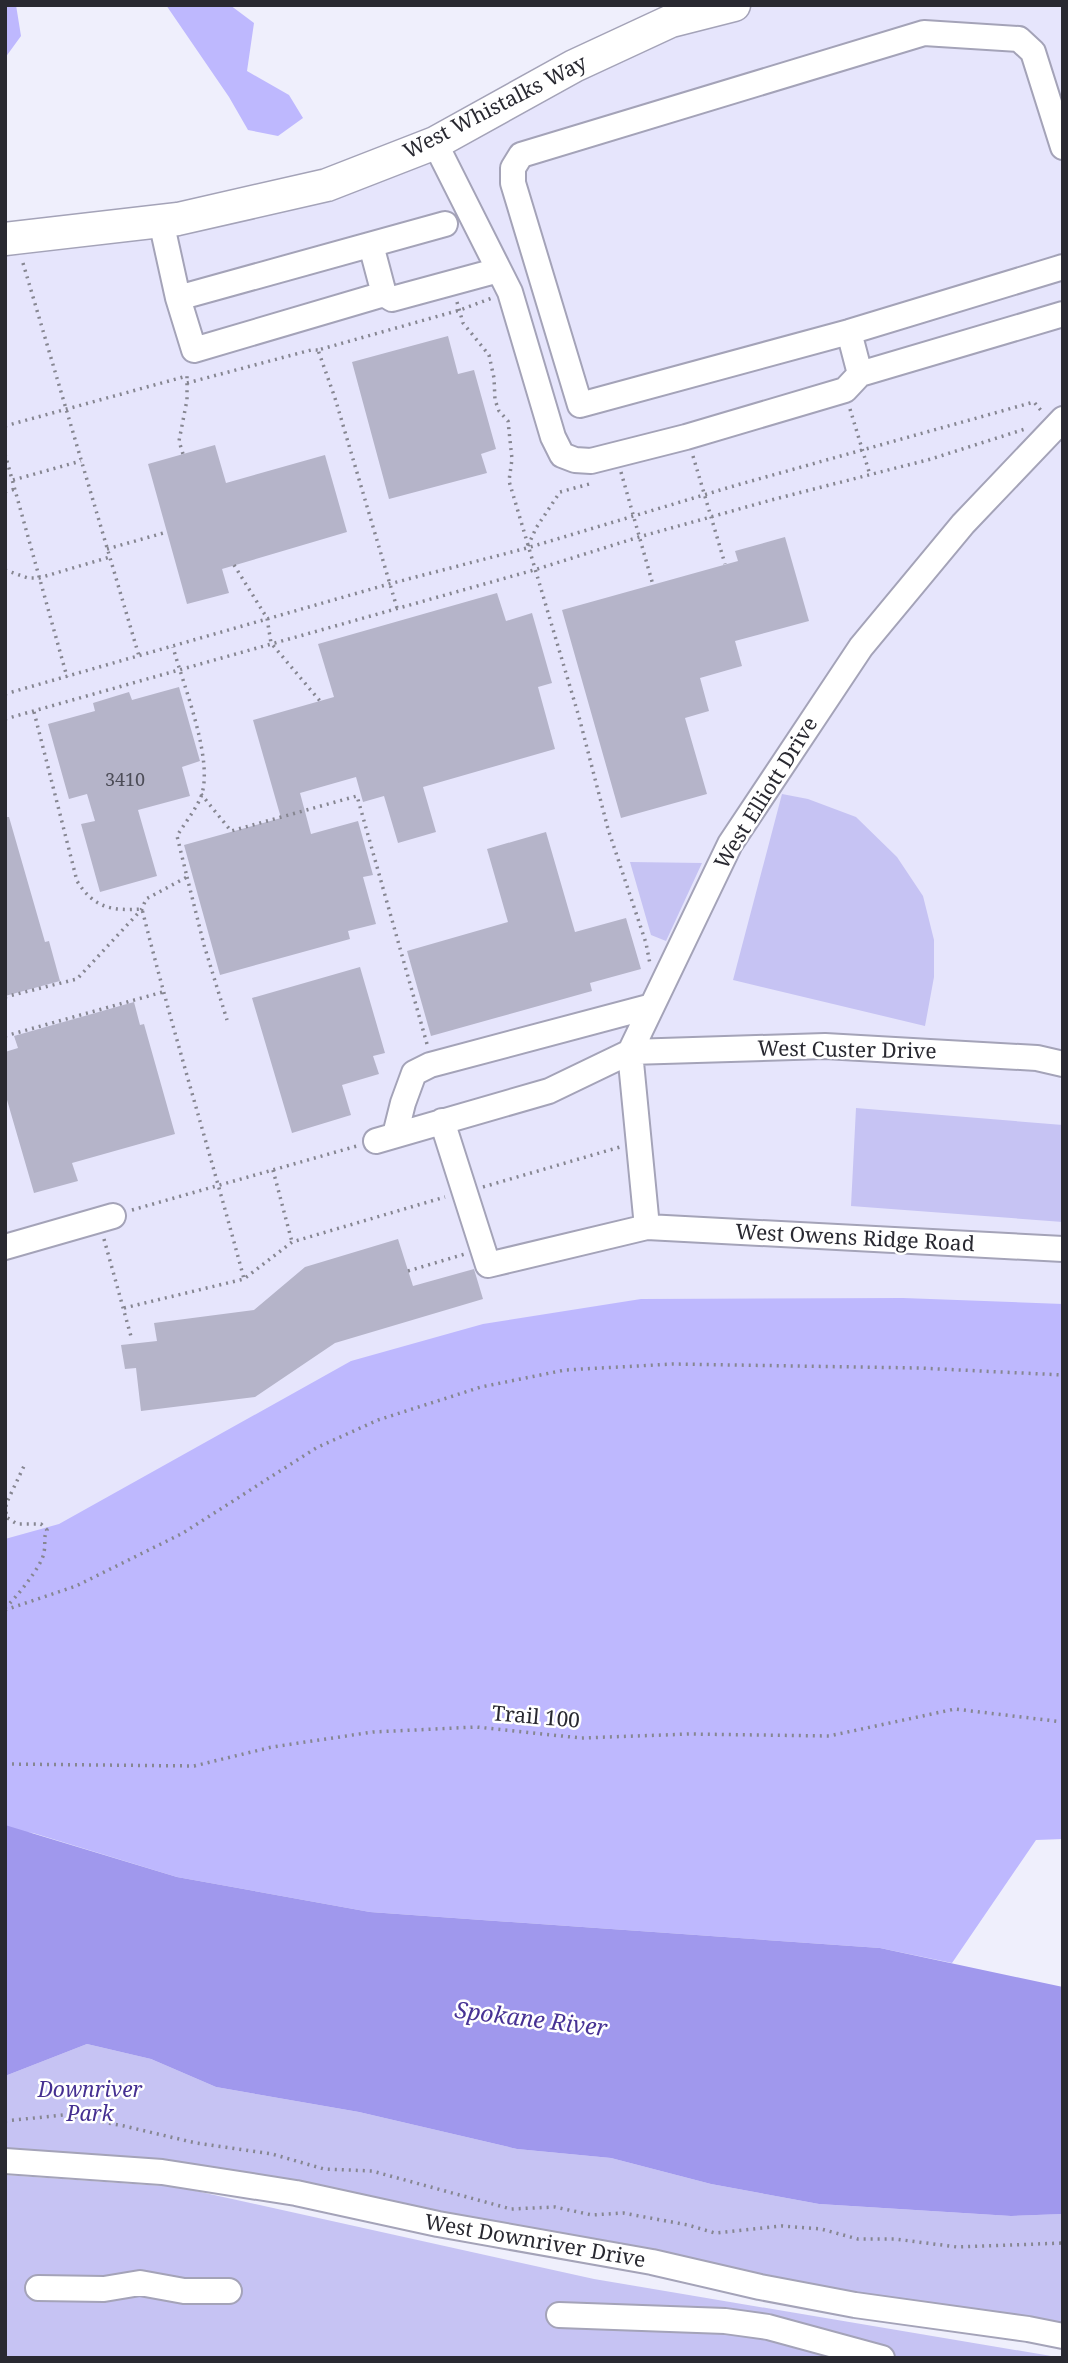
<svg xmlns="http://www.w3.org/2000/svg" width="1068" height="2363" viewBox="0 0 1068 2363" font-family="'Noto Serif',serif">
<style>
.built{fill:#e6e5fc}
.green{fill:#c6c3f3}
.forest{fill:#beb8fe}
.water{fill:#a098ed}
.building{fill:#b5b4c9}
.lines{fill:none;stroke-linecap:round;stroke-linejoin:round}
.minor-casing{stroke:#a4a3b8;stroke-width:28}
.major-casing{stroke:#a4a3b8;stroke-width:35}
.path{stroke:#868691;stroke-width:3.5;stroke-dasharray:2 5;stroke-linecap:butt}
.minor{stroke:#fff;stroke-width:24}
.major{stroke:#fff;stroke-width:32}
.labels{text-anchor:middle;stroke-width:5;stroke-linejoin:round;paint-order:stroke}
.number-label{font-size:18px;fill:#4c4c57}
.street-label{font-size:21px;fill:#292931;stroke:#fff}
.park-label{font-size:21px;font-style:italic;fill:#452f91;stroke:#fff}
.water-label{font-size:23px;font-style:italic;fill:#473294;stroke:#fff}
</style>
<rect width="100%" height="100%" fill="#efeffc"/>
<!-- built -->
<path class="built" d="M 734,5 L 1063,5 L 1063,1360 L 5,1575 L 5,239 L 327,185 Z"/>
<!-- green -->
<path class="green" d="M 782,794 L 808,799 L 856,817 L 897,857 L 923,896 L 934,940 L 934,977 L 925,1026 L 733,980 Z
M 630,862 L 702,863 L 666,941 L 651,935 Z
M 856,1108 L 1063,1125 L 1063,1222 L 851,1206 Z
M 87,2044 L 151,2059 L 216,2087 L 359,2112 L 517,2149 L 611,2158 L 711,2184 L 819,2204 L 1011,2216 L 1063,2214 L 1063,2329 L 814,2289 L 297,2183 L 5,2154 L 5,2076 Z
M 5,2175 L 178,2187 L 594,2279 L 1063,2358 L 5,2358 Z"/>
<!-- forest -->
<path class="forest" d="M 5,5 L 16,5 L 21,36 L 5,58 Z
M 166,5 L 230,5 L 254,23 L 247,71 L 289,95 L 303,118 L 278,136 L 248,130 L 229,97 Z
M 903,1298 L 1063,1304 L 1063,1839 L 1036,1840 L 952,1963 L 880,1948 L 370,1912 L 177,1877 L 33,1833 L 5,1830 L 5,1539 L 59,1524 L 351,1361 L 483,1324 L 641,1299 Z"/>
<!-- water -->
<path class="water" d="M 5,1825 L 177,1877 L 370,1912 L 880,1948 L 1063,1987 L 1063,2214 L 1011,2216 L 819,2204 L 711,2184 L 611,2158 L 517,2149 L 359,2112 L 216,2087 L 151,2059 L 87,2044 L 5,2076 Z"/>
<!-- building -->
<path class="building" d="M 448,336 L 458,374 L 474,370 L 496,449 L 481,454 L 487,473 L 389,499 L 352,362 Z
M 215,445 L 226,483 L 325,455 L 347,532 L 222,569 L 229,593 L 187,604 L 148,464 Z
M 785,537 L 809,621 L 735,641 L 742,666 L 700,678 L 709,711 L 685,718 L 707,794 L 621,818 L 562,610 L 738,561 L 735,551 Z
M 497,593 L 506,621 L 532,613 L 552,683 L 538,687 L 555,749 L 423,787 L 436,832 L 398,843 L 384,796 L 363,802 L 356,777 L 300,793 L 311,834 L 358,821 L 373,875 L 363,877 L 376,924 L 348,931 L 350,939 L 220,975 L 184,845 L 281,818 L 253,720 L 334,697 L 318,644 Z
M 179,687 L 200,761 L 182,767 L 190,796 L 138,810 L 157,876 L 100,892 L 81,824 L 95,821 L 87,794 L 69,799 L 48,724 L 95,711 L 93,703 L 129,692 L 132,700 Z
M 5,817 L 9,817 L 45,942 L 49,941 L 60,981 L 5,996 Z
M 546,832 L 575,932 L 626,918 L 641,969 L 590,983 L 592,991 L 431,1036 L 407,951 L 508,922 L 487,849 Z
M 360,967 L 385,1053 L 373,1056 L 379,1074 L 342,1085 L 351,1115 L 292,1133 L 252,998 Z
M 134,1002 L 140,1025 L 144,1024 L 175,1134 L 72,1163 L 78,1181 L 34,1193 L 5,1093 L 5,1052 L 18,1048 L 14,1036 Z
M 398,1239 L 413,1286 L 474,1269 L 483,1299 L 335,1343 L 255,1397 L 141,1411 L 136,1368 L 125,1369 L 121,1345 L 157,1341 L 154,1323 L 254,1310 L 305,1267 Z"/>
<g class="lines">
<defs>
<path id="minor" d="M 435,143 L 510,292 L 553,437 L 562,455 L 575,460 L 591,461 L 686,437 L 845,390 L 860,374 L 1063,314
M 1063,147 L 1033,52 L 1019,39 L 924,33 L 521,155 L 513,168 L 513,183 L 580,405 L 849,332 L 1063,267
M 161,221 L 178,298 L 194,350 L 384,294
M 371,245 L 384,294 L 392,299 L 499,270
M 178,298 L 445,224
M 849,332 L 860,374
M 630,1052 L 825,1046 L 1037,1058 L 1063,1064
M 630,1052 L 647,1227
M 442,1121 L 488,1265 L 647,1227 L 1063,1249
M 395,1135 L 403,1103 L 414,1073 L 430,1065 L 652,1006
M 376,1141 L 549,1091 L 630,1052 L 730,844 L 861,647 L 963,524 L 1063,419
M 5,1247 L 113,1216
M 5,2161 L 162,2172 L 296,2193 L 438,2224 L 652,2262 L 760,2287 L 855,2305 L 1028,2329 L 1063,2336
M 38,2288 L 104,2289 L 140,2283 L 184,2291 L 229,2291
M 559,2315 L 725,2321 L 768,2327 L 882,2358"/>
<path id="major" d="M 5,239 L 178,219 L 327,185 L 435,143 L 574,66 L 671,21 L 734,5"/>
</defs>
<!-- minor casing -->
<use href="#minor" class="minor-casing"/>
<!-- major casing -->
<use href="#major" class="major-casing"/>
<!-- path -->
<path class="path" d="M 23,263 L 139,656
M 457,302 L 463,323 L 489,355 L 494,378 L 495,400 L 499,411 L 508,421 L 512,459 L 509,481 L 579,717 L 608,829 L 646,943 L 650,964
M 187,383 L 311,350 L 318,350
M 850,409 L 870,475
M 5,426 L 187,376 L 187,400 L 179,441 L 183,454
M 5,454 L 67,677
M 693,456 L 725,564
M 621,472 L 653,585
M 13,480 L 81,461
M 5,492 L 15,489
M 528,546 L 536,528 L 560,492 L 593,483
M 107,549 L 167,532
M 234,565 L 267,618 L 271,643 L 320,701
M 5,570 L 28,578 L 39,578 L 110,557
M 397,608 L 335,398 L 318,350 L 460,310 L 492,298
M 5,694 L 389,584 L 527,548 L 737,485 L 1034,402 L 1043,413
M 34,712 L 77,881 C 94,908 111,911 142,909 C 173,1033 211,1155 244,1279
M 5,719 L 534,570 L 639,537 L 775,499 L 931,459 L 1025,429
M 201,794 L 231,831 L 357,796 L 427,1044
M 187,877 L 204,945 L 227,1020
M 5,997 L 77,979 L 142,909 L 146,899 L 187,877 L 177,836 C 184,824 194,812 200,799 C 216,764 183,685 173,647
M 5,1036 L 163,992
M 273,1170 L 292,1242
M 483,1187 L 620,1147
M 132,1210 L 357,1146
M 104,1239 L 132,1340
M 408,1271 L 465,1254
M 124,1308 L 244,1279 L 292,1242 L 445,1197
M 5,1608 C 15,1599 43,1565 44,1552 C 46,1543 43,1538 47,1530 L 41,1524 L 17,1524 L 6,1517 L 6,1504 L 25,1464
M 5,1610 L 76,1586 L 183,1533 L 316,1448 L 378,1420 L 481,1387 L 565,1370 L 673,1364 L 919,1368 L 1063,1375
M 5,1764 L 194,1766 L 272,1747 L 373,1732 L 476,1727 L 581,1738 L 690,1734 L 829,1736 L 955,1709 L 1063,1722
M 5,2121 L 63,2115 L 124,2126 L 196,2143 L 272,2154 L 324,2169 L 372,2171 L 511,2209 L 555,2207 L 592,2215 L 623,2213 L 688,2225 L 715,2233 L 782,2226 L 821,2229 L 858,2239 L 895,2239 L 957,2247 L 1063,2243"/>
<!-- minor -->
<use href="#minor" class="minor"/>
<!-- major -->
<use href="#major" class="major"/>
</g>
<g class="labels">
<!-- number labels -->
<g class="number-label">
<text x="125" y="786">3410</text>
</g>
<!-- street labels -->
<g class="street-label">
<text transform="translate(495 107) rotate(-27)" y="7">West Whistalks Way</text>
<text transform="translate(766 793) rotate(-58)" y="7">West Elliott Drive</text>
<text transform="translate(847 1050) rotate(1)" y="7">West Custer Drive</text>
<text transform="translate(855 1238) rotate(3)" y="7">West Owens Ridge Road</text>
<text transform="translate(536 1717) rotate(5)" y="7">Trail 100</text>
<text transform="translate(535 2241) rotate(10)" y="7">West Downriver Drive</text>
</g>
<!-- park labels -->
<g class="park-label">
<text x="90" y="2097">Downriver<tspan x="90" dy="24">Park</tspan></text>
</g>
<!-- water labels -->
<g class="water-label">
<text transform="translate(531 2019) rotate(7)" y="8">Spokane River</text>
</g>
</g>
<!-- border -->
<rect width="1068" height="2363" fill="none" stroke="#292931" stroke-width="14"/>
</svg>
